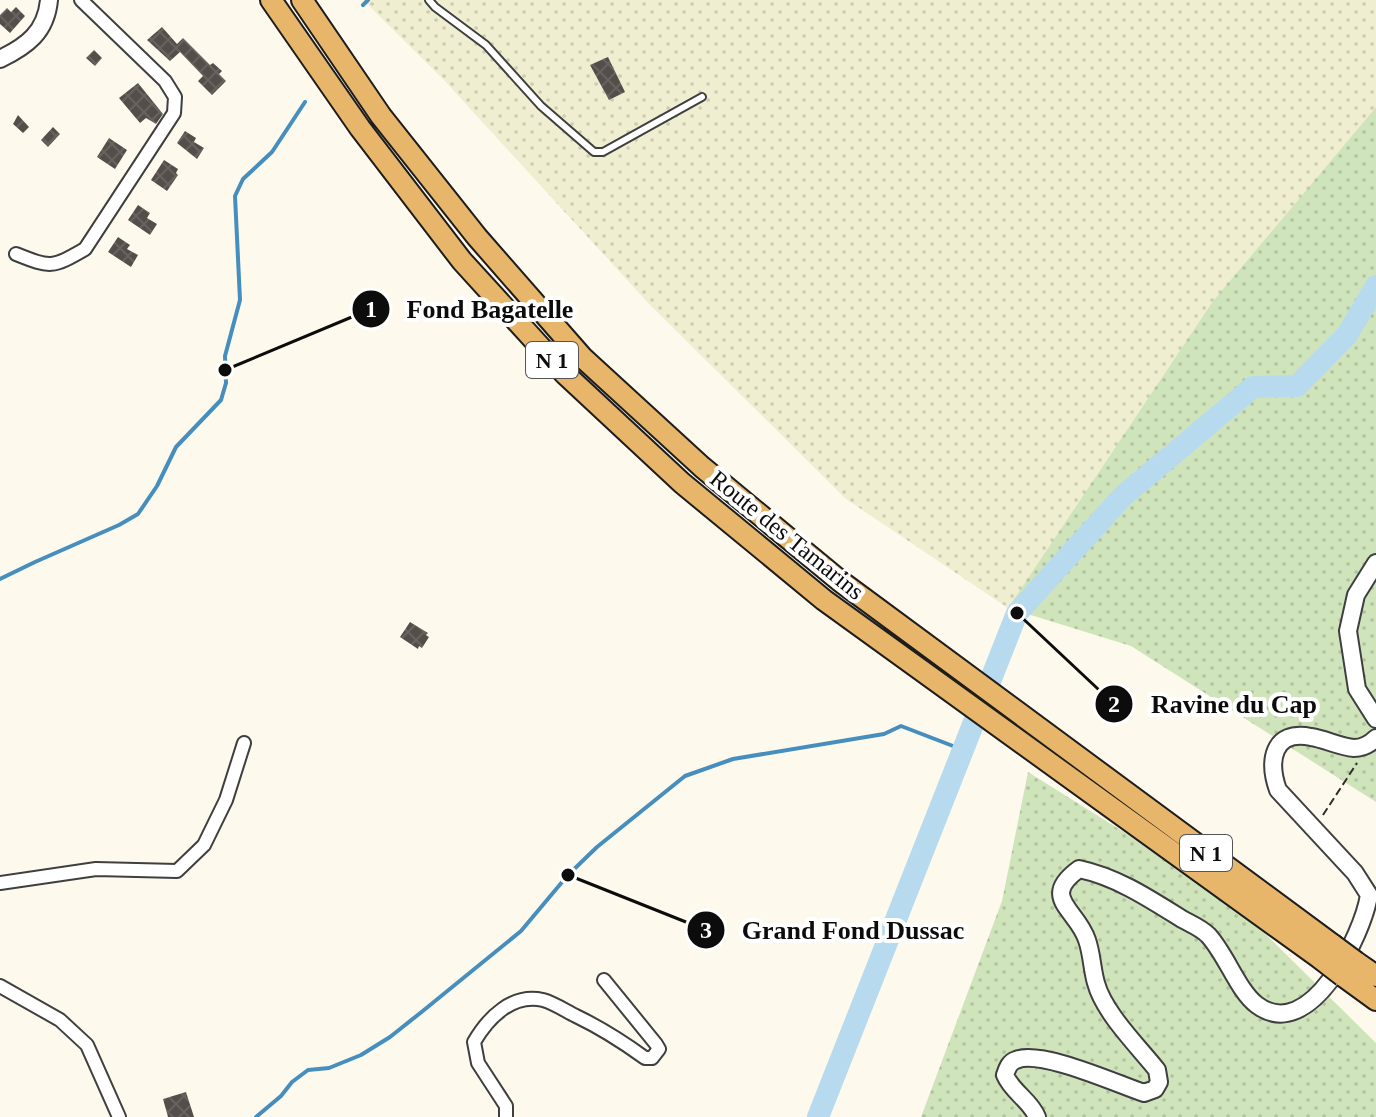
<svg xmlns="http://www.w3.org/2000/svg" width="1376" height="1117" viewBox="0 0 1376 1117" font-family="Georgia,serif">
<style>
.farmland{fill:url(#farmland-dots)}
.grass{fill:url(#grass-dots)}
.lines{fill:none;stroke-linecap:round;stroke-linejoin:round}
.stream{stroke:#468ebe;stroke-width:4}
.river{stroke:#b7daef;stroke-width:22}
.building{fill:url(#building-cross-hatch)}
.service-casing{stroke:#3f3f3f;stroke-width:10}
.minor-casing{stroke:#3f3f3f;stroke-width:16}
.tertiary-casing{stroke:#3f3f3f;stroke-width:20}
.trunk-casing{stroke:#1d1d1d;stroke-width:24}
.path{stroke:#2e2e2e;stroke-width:2;stroke-dasharray:8 4;stroke-linecap:butt}
.service{stroke:#fff;stroke-width:6}
.minor{stroke:#fff;stroke-width:12}
.tertiary{stroke:#fff;stroke-width:16}
.trunk{stroke:#e8b66a;stroke-width:20}
.trunk-bridge-casing{stroke:#1d1d1d;stroke-width:24;stroke-linecap:butt}
.trunk-bridge{stroke:#e8b66a;stroke-width:20}
.labels{text-anchor:middle;stroke-width:8;stroke-linejoin:round;paint-order:stroke}
.shield{fill:#fff;stroke:#555;stroke-width:2}
.shield-label{font-size:22px;font-weight:bold;fill:#0c0c0c}
.street-label{font-size:24px;fill:#0c0c0c;stroke:#fff}
.leader{fill:none;stroke:#0c0c0c;stroke-width:3}
.callout-dot{fill:#0c0c0c;stroke:#fff;stroke-width:3}
.mark-label{font-size:24px;text-anchor:middle;font-weight:bold;fill:#fff}
.callout-label{font-size:26px;text-anchor:middle;font-weight:bold;fill:#0c0c0c;stroke:#fff;stroke-width:8;stroke-linejoin:round;paint-order:stroke}
</style>
<defs>
<pattern id="farmland-dots" width="8" height="8" patternUnits="userSpaceOnUse" patternTransform="scale(2)"><rect width="8" height="8" fill="#f0eed0"/><path d="M2 2h.1M6 6h.1" fill="none" stroke="#cdcbb1" stroke-width="1.8" stroke-linecap="round"/></pattern>
<pattern id="grass-dots" width="8" height="8" patternUnits="userSpaceOnUse" patternTransform="scale(2)"><rect width="8" height="8" fill="#d0e4bb"/><path d="M2 2h.1M6 6h.1" fill="none" stroke="#b1c2a0" stroke-width="1.8" stroke-linecap="round"/></pattern>
<pattern id="building-cross-hatch" width="8" height="8" patternUnits="userSpaceOnUse" patternTransform="scale(2)"><rect width="8" height="8" fill="#544e4a"/><path d="M0 0l8 8M0 8l8-8" fill="none" stroke="#686360"/></pattern>
</defs>
<rect width="100%" height="100%" fill="#fdfaed"/>
<!-- farmland -->
<path class="farmland" d="M 363,0 L 1376,0 L 1376,107 L 1213,301 L 1008,608 L 846,499 L 650,305 L 443,79 Z"/>
<!-- grass -->
<path class="grass" d="M 1376,107 L 1376,802 L 1131,646 L 1008,608 L 1213,301 Z
M 1028,772 L 1229,898 L 1376,1043 L 1376,1117 L 921,1117 L 1002,901 Z"/>
<g class="lines">
<!-- stream -->
<path class="stream" d="M 363,5 L 368,0
M 0,579 L 35,562 L 119,525 L 138,514 L 157,486 L 176,447 L 221,400 L 226,383 L 225,356 L 240,300 L 235,196 L 243,179 L 272,152 L 305,102
M 256,1117 L 281,1096 L 292,1082 L 308,1070 L 329,1068 L 361,1055 L 390,1037 L 424,1010 L 521,931 L 568,875 L 597,847 L 685,776 L 733,759 L 884,734 L 901,726 L 953,746 L 963,753"/>
<!-- river -->
<path class="river" d="M 818,1117 L 1017,613 L 1123,496 L 1253,387 L 1297,386 L 1347,335 L 1376,286"/>
</g>
<!-- building -->
<path class="building" d="M 16,7 L 25,16 L 10,33 L 0,24 L 0,15 L 7,8 L 11,12 Z
M 162,27 L 177,44 L 183,38 L 210,65 L 213,63 L 222,71 L 219,74 L 226,81 L 212,95 L 198,81 L 203,76 L 180,52 L 170,61 L 147,40 Z
M 94,50 L 102,58 L 95,66 L 86,58 Z
M 608,57 L 625,92 L 609,100 L 590,65 Z
M 138,83 L 163,114 L 156,124 L 146,118 L 140,123 L 119,98 Z
M 18,115 L 29,127 L 23,133 L 13,124 Z
M 53,127 L 60,134 L 48,147 L 41,140 Z
M 185,131 L 196,138 L 194,142 L 204,148 L 197,159 L 177,143 Z
M 109,138 L 127,150 L 115,169 L 97,157 Z
M 164,160 L 178,169 L 176,173 L 178,175 L 167,191 L 151,180 Z
M 138,205 L 150,213 L 147,218 L 157,224 L 150,235 L 128,220 Z
M 118,237 L 130,245 L 127,249 L 138,255 L 131,267 L 108,252 Z
M 410,622 L 428,633 L 426,635 L 429,637 L 422,648 L 419,646 L 418,649 L 400,637 Z
M 186,1092 L 194,1117 L 168,1117 L 163,1099 Z"/>
<g class="lines">
<defs>
<path id="service" d="M 429,0 L 435,7 L 486,45 L 541,106 L 594,152 L 603,152 L 702,97"/>
<path id="minor" d="M 16,254 C 51,268 52,268 85,249 L 174,113 L 175,97 L 165,81 L 81,0
M 0,883 L 96,869 L 177,871 L 204,845 L 226,800 L 244,743
M 0,986 L 60,1020 L 87,1045 L 119,1117
M 506,1117 L 506,1106 L 478,1063 L 474,1042 C 488,1018 512,993 543,1000 C 554,1003 566,1011 576,1016 C 601,1028 623,1042 645,1058 L 652,1058 L 659,1049 L 656,1044 L 604,980"/>
<path id="tertiary" d="M 0,59 C 27,46 46,32 49,0
M 1376,563 L 1356,595 L 1348,631 L 1357,689 L 1376,719
M 1037,1117 C 1030,1100 1012,1092 1005,1075 C 1007,1069 1009,1062 1016,1060 C 1040,1049 1117,1084 1144,1093 L 1155,1089 L 1159,1082 L 1157,1070 C 1138,1046 1104,1013 1096,983 C 1092,970 1092,954 1087,940 C 1077,909 1039,898 1079,869 C 1117,877 1150,899 1182,919 C 1191,924 1201,928 1208,935 C 1226,954 1238,991 1257,1005 C 1310,1045 1363,934 1369,895 L 1355,873 L 1278,790 C 1268,762 1272,729 1311,737 C 1325,739 1340,747 1354,748 C 1363,748 1370,744 1376,738"/>
<path id="trunk" d="M 271,0 L 360,128 L 462,261 L 565,374 L 682,483 L 824,600 L 1321,959
M 302,0 L 381,116 L 477,237 L 582,357 L 702,467 L 840,581 L 1333,945
M 1356,962 L 1376,976
M 1343,976 L 1376,1000"/>
</defs>
<!-- service casing -->
<use href="#service" class="service-casing"/>
<!-- minor casing -->
<use href="#minor" class="minor-casing"/>
<!-- tertiary casing -->
<use href="#tertiary" class="tertiary-casing"/>
<!-- trunk casing -->
<use href="#trunk" class="trunk-casing"/>
<!-- path -->
<path class="path" d="M 1323,815 L 1357,763"/>
<!-- service -->
<use href="#service" class="service"/>
<!-- minor -->
<use href="#minor" class="minor"/>
<!-- tertiary -->
<use href="#tertiary" class="tertiary"/>
<!-- trunk -->
<use href="#trunk" class="trunk"/>
<defs>
<path id="trunk-bridge" d="M 1333,945 L 1356,962
M 1321,959 L 1343,976"/>
</defs>
<!-- trunk-bridge casing -->
<use href="#trunk-bridge" class="trunk-bridge-casing"/>
<!-- trunk-bridge -->
<use href="#trunk-bridge" class="trunk-bridge"/>
</g>
<g class="labels">
<!-- shield labels -->
<g class="shield">
<rect x="526" y="342" width="52" height="36" rx="6"/>
<rect x="1180" y="835" width="52" height="36" rx="6"/>
</g>
<g class="shield-label">
<text x="552" y="368">N 1</text>
<text x="1206" y="861">N 1</text>
</g>
<!-- street labels -->
<g class="street-label">
<text transform="translate(787 535) rotate(39)" y="8">Route des Tamarins</text>
</g>
</g>
<!-- callouts -->
<path class="leader" d="M225 370L371 309M1017 613L1114 704M568 875L706 930"/>
<g class="callout-dot">
<circle cx="225" cy="370" r="8"/>
<circle cx="1017" cy="613" r="8"/>
<circle cx="568" cy="875" r="8"/>
<circle cx="371" cy="309" r="20"/>
<circle cx="1114" cy="704" r="20"/>
<circle cx="706" cy="930" r="20"/>
</g>
<g class="mark-label">
<text x="371" y="317">1</text>
<text x="1114" y="712">2</text>
<text x="706" y="938">3</text>
</g>
<g class="callout-label">
<text x="490" y="318">Fond Bagatelle</text>
<text x="1234" y="713">Ravine du Cap</text>
<text x="853" y="939">Grand Fond Dussac</text>
</g>
</svg>
